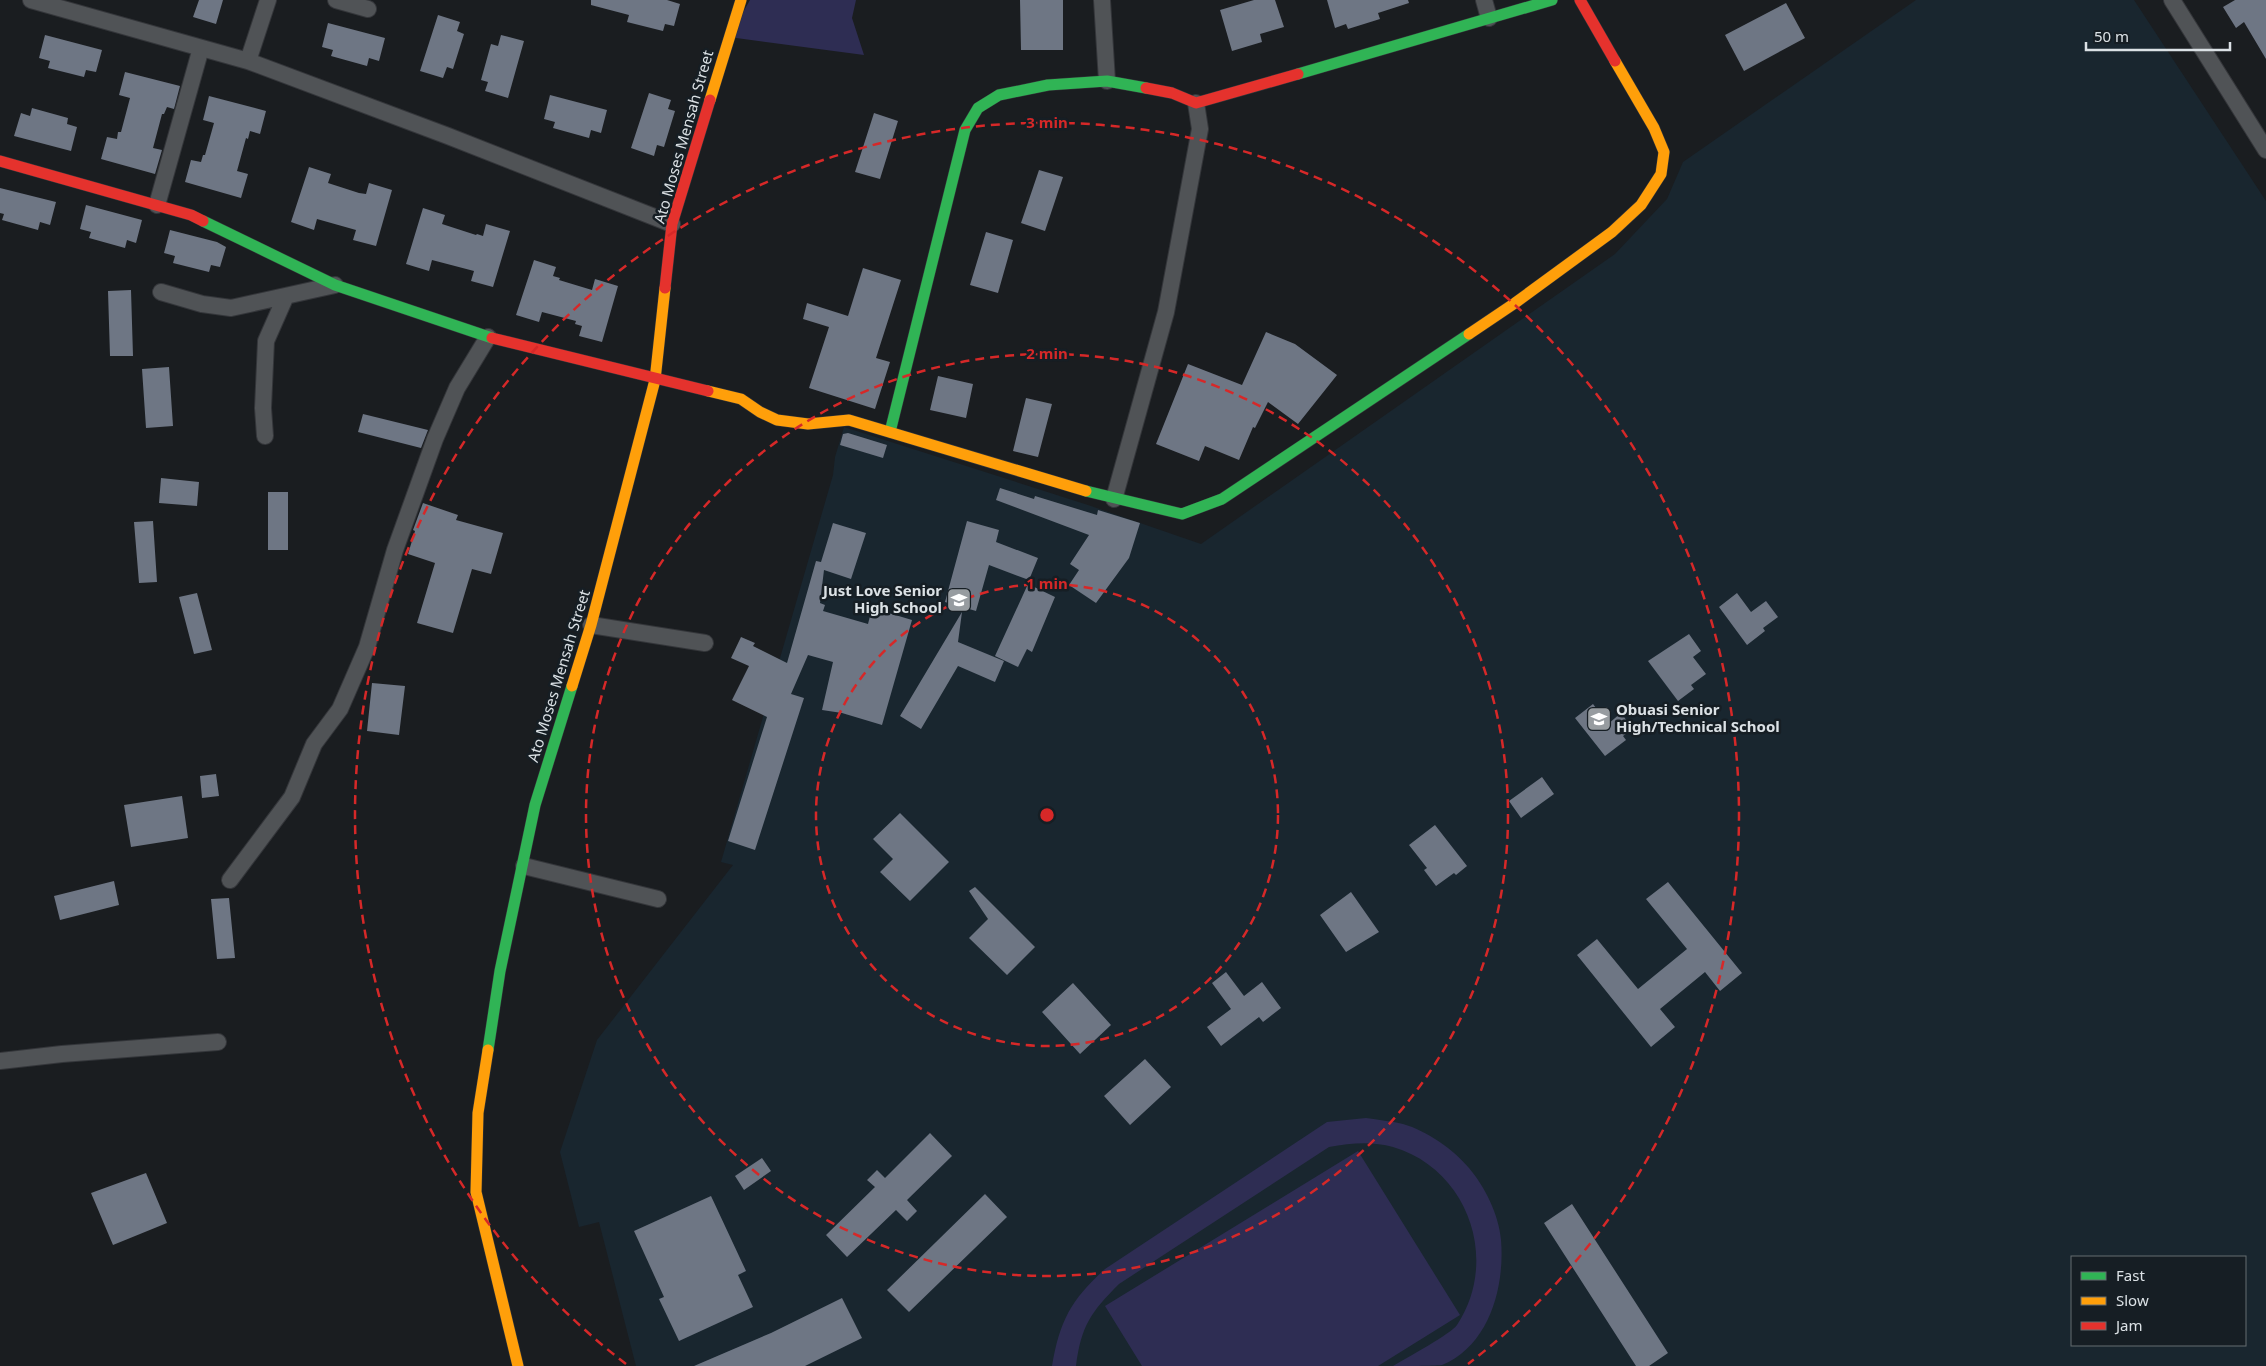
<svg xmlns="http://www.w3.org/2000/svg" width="2266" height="1366" viewBox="0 0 2266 1366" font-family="'Noto Sans',sans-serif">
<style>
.built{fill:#19262f;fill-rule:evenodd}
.green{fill:#2e2d53}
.building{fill:#6e7684}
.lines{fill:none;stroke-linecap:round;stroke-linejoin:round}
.street-casing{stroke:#34363a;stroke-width:18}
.fast-casing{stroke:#34363a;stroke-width:12}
.slow-casing{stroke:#34363a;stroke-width:12}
.jam-casing{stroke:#34363a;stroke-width:12}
.street{stroke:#505356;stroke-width:16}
.fast{stroke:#30b455;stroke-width:11}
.slow{stroke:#ff9f0a;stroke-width:11}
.jam{stroke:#e5322d;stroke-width:11}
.ring{fill:none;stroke:#d62828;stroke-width:2.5;stroke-dasharray:9 6}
.labels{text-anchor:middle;stroke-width:5;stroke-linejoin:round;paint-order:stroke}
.street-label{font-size:15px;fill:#dbe1e5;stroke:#161e24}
.poi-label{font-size:15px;font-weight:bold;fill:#dbe1e5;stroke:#161e24;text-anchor:end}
.centre{fill:#d62828;stroke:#161e24;stroke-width:2.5}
.ring-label{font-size:15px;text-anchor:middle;font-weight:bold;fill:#d62828;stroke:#161e24;stroke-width:5;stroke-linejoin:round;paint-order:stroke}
</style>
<rect width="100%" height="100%" fill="#1a1d20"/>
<!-- built -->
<path class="built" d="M 1916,0 L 2134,0 L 2266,201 L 2266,1366 L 636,1366 L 599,1222 L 579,1227 L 560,1152 L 597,1040 L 733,865 L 721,862 L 833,475 L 835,457 L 844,427 L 1088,505 L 1201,544 L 1615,254 L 1667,199 L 1683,162 ZM 2072,1257 L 2245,1257 L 2245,1345 L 2072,1345 Z"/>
<!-- green -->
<path class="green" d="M 750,0 L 856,0 L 852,18 L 864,55 L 729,37 Z
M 1366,1118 C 1378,1120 1391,1121 1403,1124 C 1427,1131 1453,1149 1469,1168 C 1485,1187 1499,1215 1501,1240 C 1505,1287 1489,1346 1442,1365 C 1432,1366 1405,1366 1393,1366 C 1405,1359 1452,1333 1457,1325 C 1500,1260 1468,1169 1393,1147 C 1372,1141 1351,1143 1329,1147 L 1119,1284 C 1091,1312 1081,1326 1076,1366 L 1052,1366 C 1060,1320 1071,1300 1105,1269 L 1327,1122 Z
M 1358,1151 L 1460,1315 L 1378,1366 L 1142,1366 L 1105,1306 Z"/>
<!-- building -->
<path class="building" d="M 199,0 L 223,0 L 216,24 L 193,17 Z
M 591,0 L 667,0 L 680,4 L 674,26 L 665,24 L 663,31 L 627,22 L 629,15 L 591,5 Z
M 1020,0 L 1063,0 L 1063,50 L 1021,50 Z
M 1254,0 L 1275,0 L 1284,27 L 1260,34 L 1262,42 L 1232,51 L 1220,10 Z
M 1327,0 L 1408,0 L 1409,3 L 1378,13 L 1380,19 L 1348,29 L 1346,24 L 1335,28 Z
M 2235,0 L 2266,0 L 2266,59 L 2244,22 L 2236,28 L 2223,7 Z
M 1786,3 L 1805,38 L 1744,71 L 1725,35 Z
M 438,15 L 460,22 L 457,31 L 464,34 L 453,69 L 447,67 L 443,78 L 420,71 Z
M 328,23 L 385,38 L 379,61 L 369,58 L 367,66 L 331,56 L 333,50 L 322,47 Z
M 45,35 L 102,50 L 96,72 L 86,70 L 84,77 L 48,68 L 50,61 L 39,58 Z
M 501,35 L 524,41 L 508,98 L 485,91 L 488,82 L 481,80 L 491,44 L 498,46 Z
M 125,72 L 180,86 L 174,109 L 167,107 L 164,114 L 162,114 L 153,148 L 162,150 L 155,174 L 101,159 L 107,137 L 117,139 L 118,132 L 121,132 L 130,98 L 119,95 Z
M 649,93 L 671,100 L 668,109 L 675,111 L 664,147 L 657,145 L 654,156 L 631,148 Z
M 550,95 L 607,110 L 601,133 L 591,130 L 589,138 L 553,128 L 555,122 L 544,119 Z
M 209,96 L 266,111 L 260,134 L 250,131 L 248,139 L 246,138 L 237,171 L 248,174 L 241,198 L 185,182 L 191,160 L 201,162 L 203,155 L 205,155 L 214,123 L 203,120 Z
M 32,108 L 68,118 L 67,124 L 77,127 L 71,151 L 14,136 L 21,113 L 30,116 Z
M 874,113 L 898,121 L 880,179 L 855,172 Z
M 309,167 L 331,174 L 328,183 L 359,193 L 366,194 L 369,183 L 392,190 L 376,246 L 353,240 L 356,230 L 317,219 L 314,230 L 291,222 Z
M 1039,170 L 1063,177 L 1045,231 L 1021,223 Z
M 0,188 L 56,202 L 50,225 L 40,222 L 38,230 L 2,220 L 4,214 L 0,213 Z
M 86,205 L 142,220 L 136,243 L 127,240 L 125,248 L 89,238 L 91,232 L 80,229 Z
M 423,208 L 445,215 L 442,224 L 476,235 L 477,234 L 483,236 L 486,224 L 510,231 L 493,287 L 471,281 L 474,271 L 432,260 L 429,271 L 406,264 Z
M 170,230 L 217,242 L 226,247 L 220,267 L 211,265 L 209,272 L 173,263 L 175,256 L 164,253 Z
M 986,232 L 1013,240 L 998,293 L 970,285 Z
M 534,260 L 556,267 L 553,276 L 560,278 L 559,280 L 592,290 L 595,279 L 618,286 L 602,342 L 579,336 L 582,326 L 575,324 L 576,321 L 542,312 L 539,322 L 516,315 Z
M 863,268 L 901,280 L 876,358 L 890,362 L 875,409 L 809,388 L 829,327 L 803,319 L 807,303 L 848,316 Z
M 131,290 L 133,356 L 110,356 L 108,291 Z
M 1266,332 L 1295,344 L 1337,375 L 1298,424 L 1268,402 L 1255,428 L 1253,427 L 1239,460 L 1205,446 L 1199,461 L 1156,444 L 1188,364 L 1242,385 Z
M 169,367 L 173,426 L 146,428 L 142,369 Z
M 938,376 L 973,384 L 966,418 L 930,410 Z
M 1026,398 L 1052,404 L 1038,457 L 1013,451 Z
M 363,414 L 428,430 L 421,448 L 358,432 Z
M 848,433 L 887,445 L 883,458 L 840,445 L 843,434 Z
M 161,478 L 199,482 L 197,506 L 159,503 Z
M 1000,488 L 1034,499 L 1035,496 L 1097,515 L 1098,510 L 1140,523 L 1129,558 L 1096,603 L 1069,585 L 1079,570 L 1070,564 L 1089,535 L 996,500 Z
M 268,492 L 288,492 L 288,550 L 268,550 Z
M 423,503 L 458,515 L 456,520 L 503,533 L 491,574 L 472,569 L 453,633 L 417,623 L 435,563 L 408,554 L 415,531 L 413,530 Z
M 153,521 L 157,582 L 139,583 L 134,522 Z
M 967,521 L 999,530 L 996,542 L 1038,558 L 1029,580 L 989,565 L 976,611 L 945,602 Z
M 833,523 L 866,533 L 851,579 L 824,570 L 820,603 L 825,605 L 823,611 L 868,624 L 872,608 L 912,620 L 882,725 L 842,713 L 822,710 L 833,662 L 808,655 L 791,694 L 804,698 L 755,850 L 728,841 L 767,717 L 732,700 L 749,666 L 731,658 L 741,637 L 755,643 L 753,646 L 787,663 L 816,561 L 821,562 Z
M 1028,584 L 1055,597 L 1032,652 L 1027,649 L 1018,667 L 995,656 Z
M 197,593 L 212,650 L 194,654 L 179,597 Z
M 1737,593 L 1751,612 L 1766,601 L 1778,617 L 1763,628 L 1765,631 L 1747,645 L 1719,607 Z
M 962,612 L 958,642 L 1004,661 L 995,682 L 958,666 L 921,729 L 900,716 Z
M 1689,634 L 1701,651 L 1693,657 L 1706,674 L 1691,685 L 1694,689 L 1678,701 L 1648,661 Z
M 372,683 L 405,686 L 399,735 L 367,731 Z
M 1593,704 L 1608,724 L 1621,713 L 1633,729 L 1623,736 L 1626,740 L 1605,756 L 1575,718 Z
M 216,774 L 219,796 L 202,798 L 200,776 Z
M 1542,777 L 1554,794 L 1521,818 L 1509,801 Z
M 182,796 L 188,838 L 131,847 L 124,805 Z
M 900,813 L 949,862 L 910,901 L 880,872 L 893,859 L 873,839 Z
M 1435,825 L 1467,866 L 1456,875 L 1454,873 L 1436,886 L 1424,870 L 1427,868 L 1409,845 Z
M 114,881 L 119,905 L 60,920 L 54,896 Z
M 1668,882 L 1742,973 L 1720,991 L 1705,972 L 1660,1009 L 1675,1027 L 1651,1047 L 1577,955 L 1597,939 L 1638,989 L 1687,949 L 1646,899 Z
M 975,887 L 1035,947 L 1007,975 L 969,938 L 988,919 L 969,891 Z
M 1351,892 L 1379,932 L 1346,952 L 1320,915 Z
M 229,898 L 235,958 L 217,959 L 211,899 Z
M 1226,972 L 1244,996 L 1262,982 L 1281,1008 L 1263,1022 L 1259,1017 L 1221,1046 L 1207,1027 L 1231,1009 L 1212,983 Z
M 1073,983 L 1111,1025 L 1080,1054 L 1042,1012 Z
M 1145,1059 L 1171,1087 L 1130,1125 L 1104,1096 Z
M 930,1133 L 952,1156 L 907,1200 L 917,1211 L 907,1221 L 896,1210 L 847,1257 L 826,1235 L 875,1187 L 867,1180 L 877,1170 L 885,1178 Z
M 762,1158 L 771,1171 L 744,1190 L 735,1176 Z
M 146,1173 L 167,1223 L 113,1245 L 91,1193 Z
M 985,1194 L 1007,1217 L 909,1312 L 887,1290 Z
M 711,1196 L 746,1271 L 738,1275 L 753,1307 L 679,1341 L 659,1299 L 664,1297 L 634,1231 Z
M 1572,1204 L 1668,1353 L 1649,1366 L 1636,1366 L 1544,1223 Z
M 842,1298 L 862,1338 L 805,1366 L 694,1366 L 771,1333 Z"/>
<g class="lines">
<defs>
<path id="street" d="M 31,0 L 248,61 L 448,136 L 672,224
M 336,0 L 368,9
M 1102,0 L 1107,81
M 1484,0 L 1489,18
M 2172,0 L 2266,150
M 248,61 L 268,0
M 157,205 L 201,48
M 161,292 L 202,304 L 231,308 L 335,285
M 265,436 L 263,408 L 266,341 L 285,298
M 1114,499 L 1166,312 L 1200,129 L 1196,103
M 591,625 L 705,643
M 524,866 L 658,899
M 230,880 L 292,797 L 314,744 L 340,709 L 367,647 L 395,550 L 435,439 L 457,388 L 488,337
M 0,1061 L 62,1054 L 218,1042"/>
<path id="fast" d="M 1298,74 L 1552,0
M 203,221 L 335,285 L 492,338
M 890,432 L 965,130 L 978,108 L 999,95 L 1048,85 L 1107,81 L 1146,88
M 1086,491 L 1182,514 L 1222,499 L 1469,334
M 488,1050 L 500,971 L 535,805 L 572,686"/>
<path id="slow" d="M 710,100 L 741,0
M 1469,334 L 1515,303 L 1612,232 L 1641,205 L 1661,174 L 1664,152 L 1654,128 L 1615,61
M 708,391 L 741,399 L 760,412 L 777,420 L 808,424 L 849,420 L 1086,491
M 572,686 L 591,625 L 655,380 L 665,288
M 488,1050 L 478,1113 L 476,1192 L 518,1366"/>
<path id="jam" d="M 1580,0 L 1615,61
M 1146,88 L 1172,93 L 1196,103 L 1298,74
M 0,161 L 191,215 L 203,221
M 665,288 L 672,224 L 710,100
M 492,338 L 708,391"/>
</defs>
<!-- street casing -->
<use href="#street" class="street-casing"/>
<!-- fast casing -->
<use href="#fast" class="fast-casing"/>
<!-- slow casing -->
<use href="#slow" class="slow-casing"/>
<!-- jam casing -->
<use href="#jam" class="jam-casing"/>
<!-- street -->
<use href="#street" class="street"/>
<!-- fast -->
<use href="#fast" class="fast"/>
<!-- slow -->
<use href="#slow" class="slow"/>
<!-- jam -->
<use href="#jam" class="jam"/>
</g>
<!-- distance rings -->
<g class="ring">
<circle cx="1047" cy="815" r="231"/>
<circle cx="1047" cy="815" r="461"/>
<path d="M626 1364A692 692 0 1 1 1468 1364"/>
</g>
<!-- icons -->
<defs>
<symbol id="school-square" viewBox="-11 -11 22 22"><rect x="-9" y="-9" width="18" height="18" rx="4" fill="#979ca0" stroke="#161e24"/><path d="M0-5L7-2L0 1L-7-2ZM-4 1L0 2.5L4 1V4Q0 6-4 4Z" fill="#fff"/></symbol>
</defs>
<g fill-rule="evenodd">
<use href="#school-square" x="945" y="586" width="28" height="28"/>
<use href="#school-square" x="1585" y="705" width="28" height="28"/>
</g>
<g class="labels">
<!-- street labels -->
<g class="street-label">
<text transform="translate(684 137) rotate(-74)" y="5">Ato Moses Mensah Street</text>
<text transform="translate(559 676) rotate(-73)" y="5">Ato Moses Mensah Street</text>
</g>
<!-- poi labels -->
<g class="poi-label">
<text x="942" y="596">Just Love Senior<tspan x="942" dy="17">High School</tspan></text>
<text x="1616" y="715" text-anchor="start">Obuasi Senior<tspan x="1616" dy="17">High/Technical School</tspan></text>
</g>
</g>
<circle cx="1047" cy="815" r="8" class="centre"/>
<g class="ring-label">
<text x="1047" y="128">3 min</text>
<text x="1047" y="359">2 min</text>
<text x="1047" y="589">1 min</text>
</g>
<!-- legend -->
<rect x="2071" y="1256" width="175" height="90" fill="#161e24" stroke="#656c71"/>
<rect x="2081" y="1272" width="25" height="8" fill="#30b455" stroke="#656c71"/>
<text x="2116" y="1281" font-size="15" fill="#dbe1e5">Fast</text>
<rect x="2081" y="1297" width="25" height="8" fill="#ff9f0a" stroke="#656c71"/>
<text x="2116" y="1306" font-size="15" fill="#dbe1e5">Slow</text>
<rect x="2081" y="1322" width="25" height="8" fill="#e5322d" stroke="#656c71"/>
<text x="2116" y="1331" font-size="15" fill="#dbe1e5">Jam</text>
<!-- scale -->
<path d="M2086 42v8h144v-8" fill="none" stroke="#dbe1e5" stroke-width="2.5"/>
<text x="2094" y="42" font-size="15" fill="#dbe1e5" stroke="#161e24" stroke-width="4" paint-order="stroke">50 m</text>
</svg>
